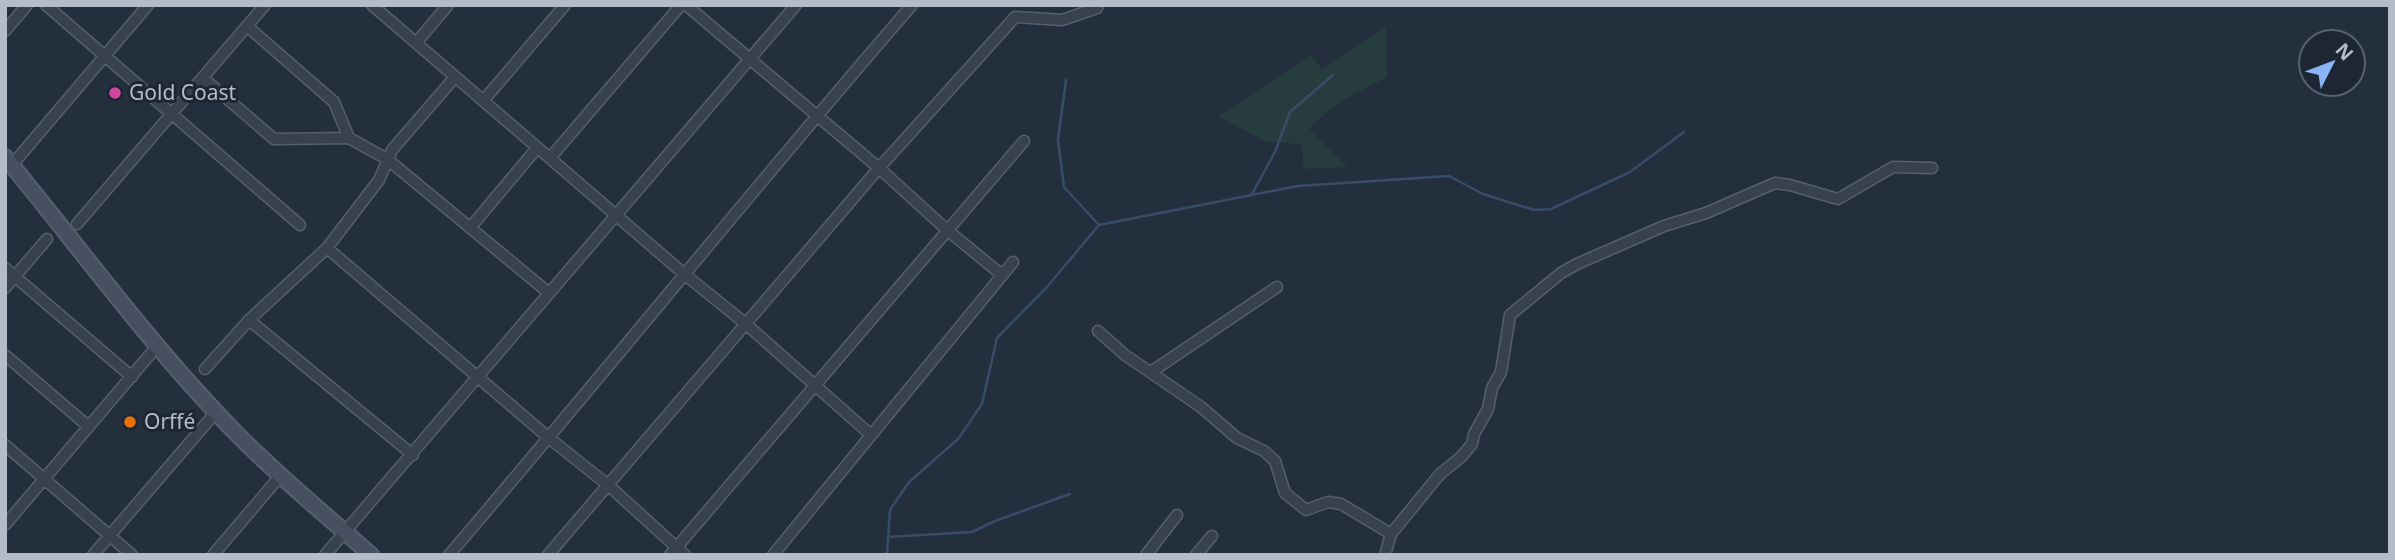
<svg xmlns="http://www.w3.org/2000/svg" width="2395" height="560" viewBox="0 0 2395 560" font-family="'Noto Sans',sans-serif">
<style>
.green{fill:#263c3f}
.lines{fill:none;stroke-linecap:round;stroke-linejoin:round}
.stream{stroke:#394c67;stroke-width:2.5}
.street-casing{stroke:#565f6c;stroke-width:13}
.secondary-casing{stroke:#565f6c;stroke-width:18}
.street{stroke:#38414e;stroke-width:10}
.secondary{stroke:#465061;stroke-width:14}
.hotel-dot{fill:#d1479c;stroke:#1d2633;stroke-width:2.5}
.food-dot{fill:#e8710a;stroke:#1d2633;stroke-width:2.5}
.labels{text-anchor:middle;stroke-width:6;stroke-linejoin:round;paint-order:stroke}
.poi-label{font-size:21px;fill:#b4bcc9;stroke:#1d2633;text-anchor:start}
</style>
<rect width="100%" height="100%" fill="#242f3e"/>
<!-- green -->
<path class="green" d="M 1386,26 L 1387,77 L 1338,103 L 1309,128 L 1347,167 L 1304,169 L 1301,144 L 1266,142 L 1218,116 L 1311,55 L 1322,69 Z"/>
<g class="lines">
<!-- stream -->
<path class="stream" d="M 1066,80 L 1058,140 L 1064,187 L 1099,225
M 1252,194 L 1275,152 L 1290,112 L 1333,75
M 888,537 L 972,532 L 995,521 L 1070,494
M 887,555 L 890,510 L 909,482 L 958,439 L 982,404 L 997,338 L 1047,287 L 1099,225 L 1298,186 L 1449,176 L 1483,194 L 1534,210 L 1551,209 L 1630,172 L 1684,132"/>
<defs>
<path id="street" d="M 46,5 L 300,225
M 372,5 L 683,273 L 746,324 L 871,435
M 686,5 L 879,168 L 947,230 L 1002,275
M 247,26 L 334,102 L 349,138
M 5,31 L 27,5
M 416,43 L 448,5
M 203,78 L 274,139 L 349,138 L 387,159 L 549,293
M 483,101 L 565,5
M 550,158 L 681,5
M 12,165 L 148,5
M 77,224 L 265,5
M 470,228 L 537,148
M 327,248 L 549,438 L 608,485 L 685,555
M 5,268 L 132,377
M 5,288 L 47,239
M 249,320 L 413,455
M 1098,331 L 1125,355 L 1201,407 L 1237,438 L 1264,451 L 1275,461 L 1285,493 L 1306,510 L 1328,502 L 1341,504 L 1391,534
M 5,355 L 89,427
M 205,369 L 249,320 L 327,248 L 379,180 L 392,150 L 455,77
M 1151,372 L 1277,287
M 5,445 L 132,555
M 5,525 L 158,345
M 93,555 L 216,412
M 213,555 L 281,475
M 325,555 L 796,5
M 449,555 C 605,373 755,186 912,5
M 548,555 L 879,168 L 1015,17 L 1062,20 L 1097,8 L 1098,5
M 670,555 L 1024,141
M 773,555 L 1013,262
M 1146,555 L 1177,515
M 1196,555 L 1212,536
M 1385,555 L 1391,534 L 1440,474 L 1461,457 L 1472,444 L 1474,434 L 1488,409 L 1492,388 L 1501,372 L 1510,315 L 1561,273 L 1577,264 L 1664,226 L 1706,213 L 1775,183 L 1790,185 L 1838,199 L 1893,167 L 1932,168"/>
<path id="secondary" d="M 5,157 C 81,249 152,348 237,434 C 279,477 326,515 371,555"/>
</defs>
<!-- street casing -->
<use href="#street" class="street-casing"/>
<!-- secondary casing -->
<use href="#secondary" class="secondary-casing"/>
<!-- street -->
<use href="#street" class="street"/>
<!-- secondary -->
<use href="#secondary" class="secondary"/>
</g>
<!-- markers -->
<circle class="hotel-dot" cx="115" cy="93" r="7"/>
<circle class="food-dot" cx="130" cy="422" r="7"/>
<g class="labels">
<!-- poi labels -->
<g class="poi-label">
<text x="129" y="100">Gold Coast</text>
<text x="144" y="429">Orffé</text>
</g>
</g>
<!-- border -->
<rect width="2395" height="560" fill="none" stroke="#b4bcc9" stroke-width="14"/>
<!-- north arrow -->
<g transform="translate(2332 63) rotate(48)"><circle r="33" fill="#1d2633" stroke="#59626f" stroke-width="2"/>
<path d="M0-5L12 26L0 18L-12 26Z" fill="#8ab4f8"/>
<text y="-10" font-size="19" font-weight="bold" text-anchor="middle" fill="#b4bcc9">N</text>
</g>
</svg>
